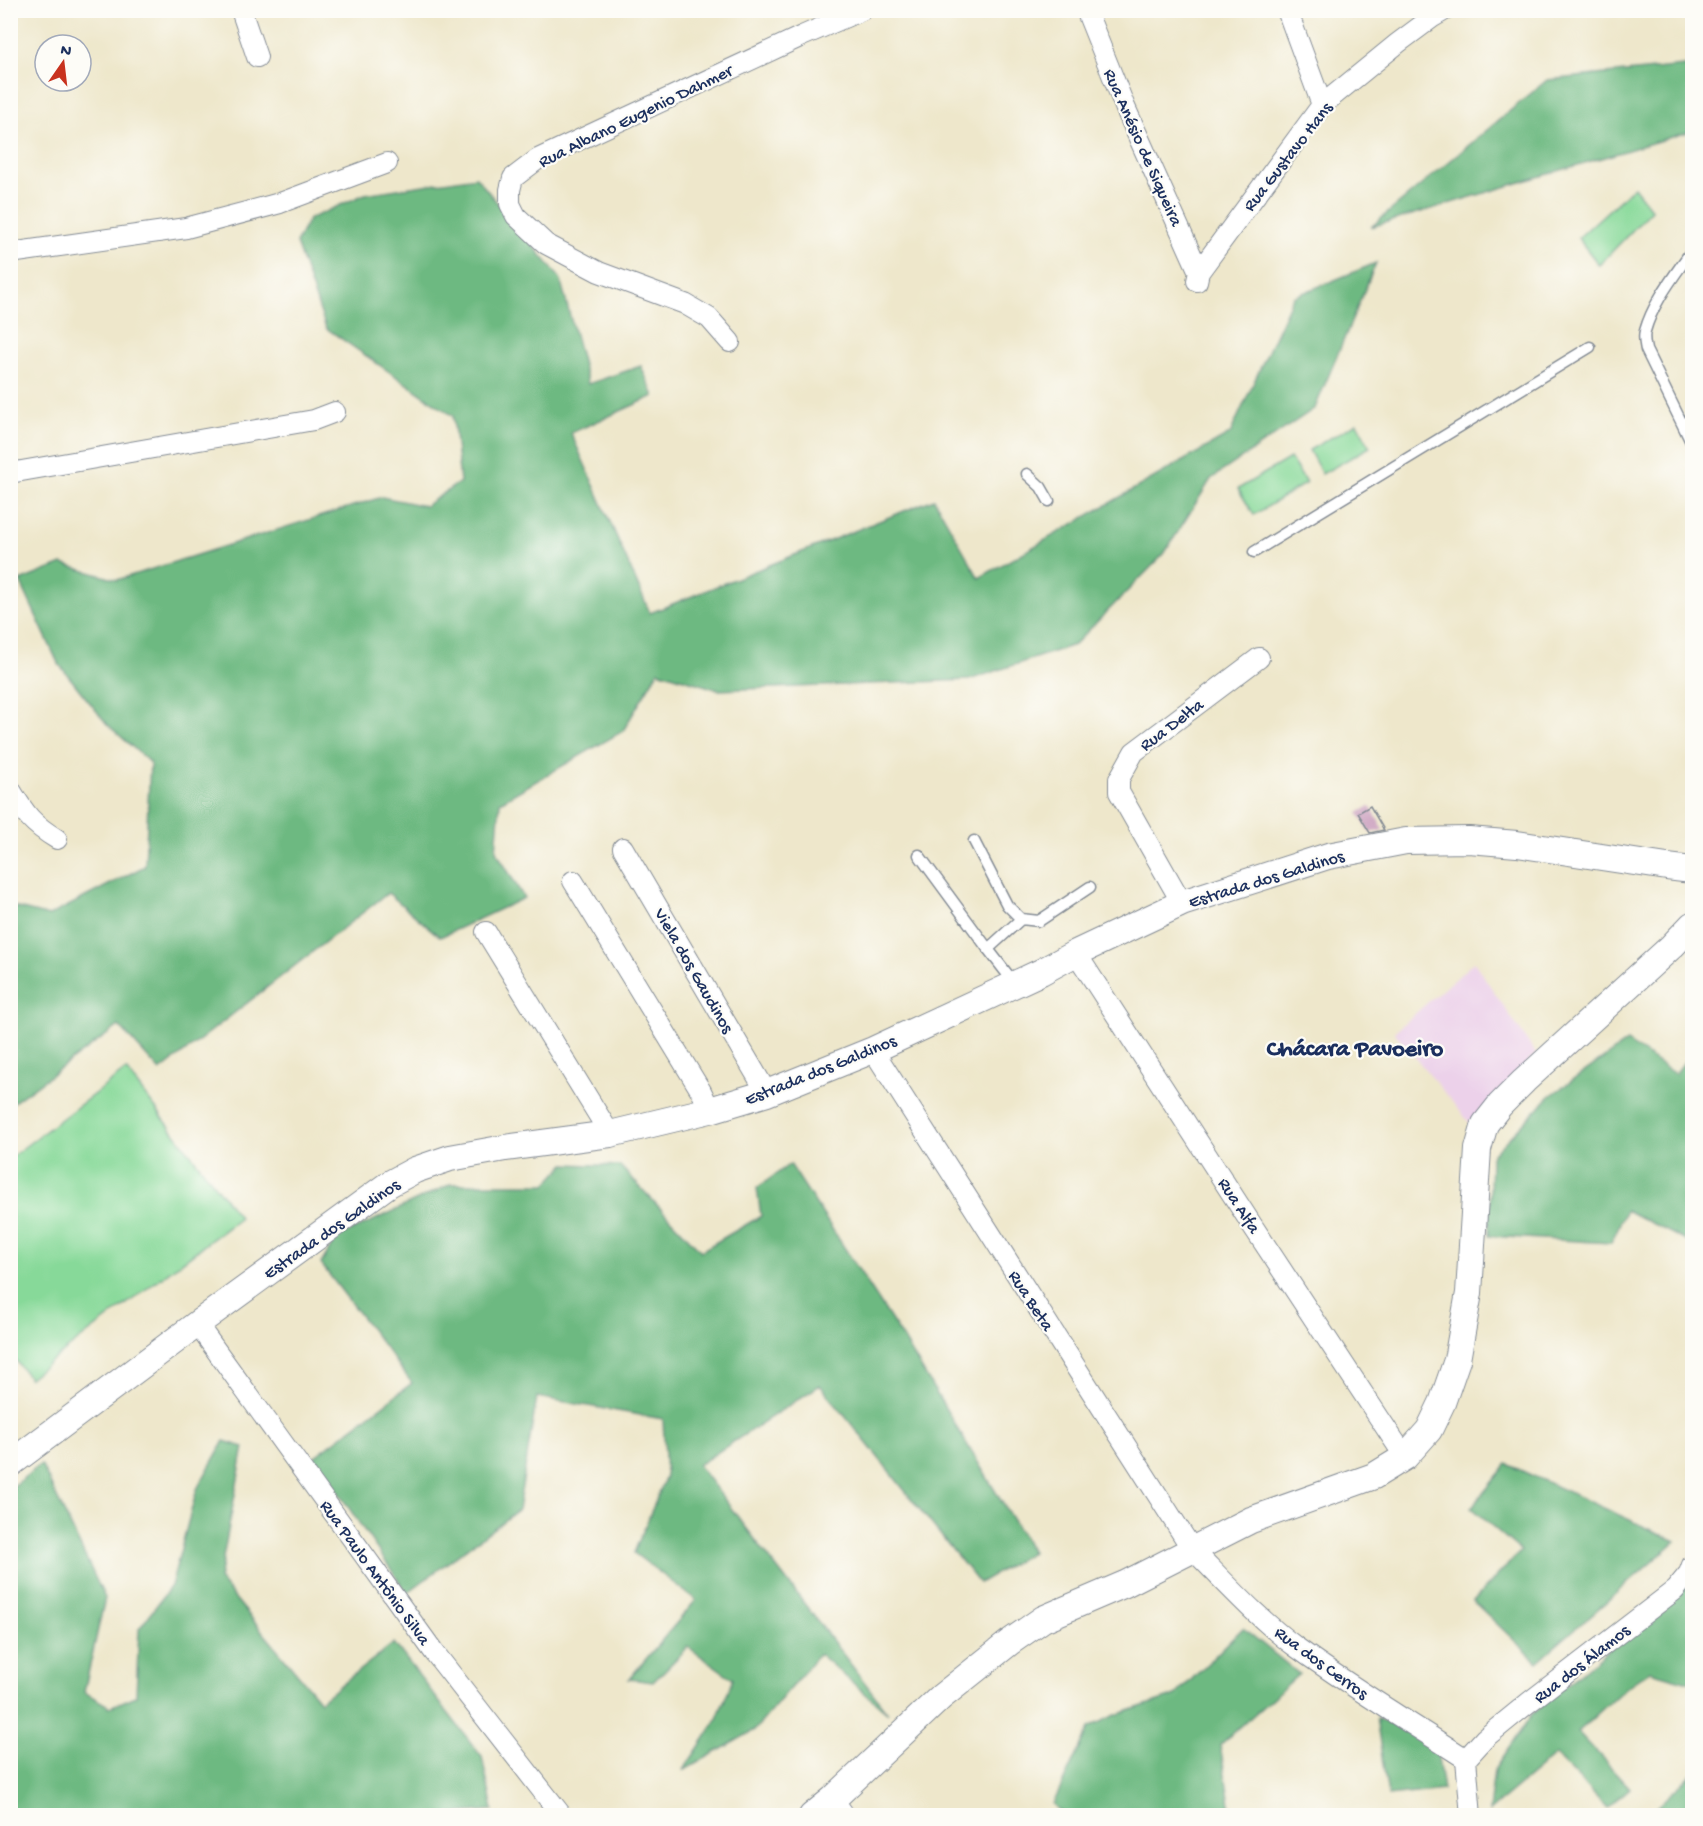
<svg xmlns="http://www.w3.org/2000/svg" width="1703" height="1826" viewBox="0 0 1703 1826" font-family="'Gochi Hand',sans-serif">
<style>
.built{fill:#ecd1ea}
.green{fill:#87d999;stroke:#51847c;stroke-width:1.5}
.forest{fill:#6db981;stroke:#447470;stroke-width:1.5}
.building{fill:#c79abb}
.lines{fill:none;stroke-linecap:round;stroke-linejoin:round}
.service-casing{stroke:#848b94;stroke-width:13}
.minor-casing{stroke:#848b94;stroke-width:22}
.tertiary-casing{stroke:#848b94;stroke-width:28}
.service{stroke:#fff;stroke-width:10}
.minor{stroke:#fff;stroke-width:20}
.tertiary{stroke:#fff;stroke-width:26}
.labels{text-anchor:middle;stroke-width:4.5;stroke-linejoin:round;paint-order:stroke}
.street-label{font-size:18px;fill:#1b2f5e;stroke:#fdfcf7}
.district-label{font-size:24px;font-weight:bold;fill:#1b2f5e;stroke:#fdfcf7}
</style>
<rect width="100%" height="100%" fill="#fdfcf7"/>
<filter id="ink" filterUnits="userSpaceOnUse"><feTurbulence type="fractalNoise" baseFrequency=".0167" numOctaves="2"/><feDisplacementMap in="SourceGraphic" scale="12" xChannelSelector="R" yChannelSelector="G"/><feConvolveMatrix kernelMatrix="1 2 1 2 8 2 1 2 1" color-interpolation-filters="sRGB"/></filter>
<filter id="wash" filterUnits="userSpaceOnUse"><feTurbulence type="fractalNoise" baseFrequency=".008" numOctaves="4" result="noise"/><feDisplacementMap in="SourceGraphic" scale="24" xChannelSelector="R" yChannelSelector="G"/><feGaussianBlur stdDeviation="1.35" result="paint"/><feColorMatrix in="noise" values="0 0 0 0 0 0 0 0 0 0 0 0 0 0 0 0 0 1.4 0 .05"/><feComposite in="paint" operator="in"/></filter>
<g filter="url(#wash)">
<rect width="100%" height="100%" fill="#eee7cb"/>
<!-- built -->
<path class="built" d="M 1474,962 L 1536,1054 L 1474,1128 L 1394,1032 Z"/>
<!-- green -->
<path class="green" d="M 1634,187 L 1652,210 L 1599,265 L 1578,238 Z
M 1357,423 L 1370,447 L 1322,474 L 1309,450 Z
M 1290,458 L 1306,483 L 1254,515 L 1238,489 Z
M 126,1070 L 240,1218 L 29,1378 L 11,1354 L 11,1157 Z"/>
<!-- forest -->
<path class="forest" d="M 1684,66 L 1692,67 L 1692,131 L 1371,227 L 1547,80 Z
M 476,177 L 560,278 L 588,384 L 641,366 L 654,396 L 571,433 L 650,613 L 934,499 L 979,578 L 1230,434 L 1293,297 L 1376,263 L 1315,408 L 1211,479 L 1164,554 L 1074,645 L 969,680 L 719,690 L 658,671 L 623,731 L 500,802 L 496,851 L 524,898 L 440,937 L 388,893 L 160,1071 L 119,1026 L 11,1104 L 11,906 L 49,916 L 145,866 L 150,763 L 107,724 L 58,663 L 20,581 L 62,564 L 117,580 L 382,497 L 425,506 L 460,482 L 453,416 L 326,328 L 296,243 L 309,219 L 365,194 Z
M 1627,1042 L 1675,1074 L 1692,1052 L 1692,1244 L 1626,1210 L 1611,1243 L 1489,1236 L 1491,1156 L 1550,1096 Z
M 565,1164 L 620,1166 L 701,1251 L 761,1216 L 757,1188 L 790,1164 L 903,1338 L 1032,1552 L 979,1583 L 820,1385 L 698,1465 L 888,1713 L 819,1654 L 755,1730 L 683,1771 L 716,1721 L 733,1679 L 688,1647 L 653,1682 L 629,1679 L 696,1600 L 634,1553 L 666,1476 L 663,1419 L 537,1397 L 518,1510 L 407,1593 L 314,1457 L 412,1383 L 321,1264 L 336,1238 L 451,1184 L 546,1184 Z
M 224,1441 L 244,1447 L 219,1579 L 320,1701 L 394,1643 L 482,1757 L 493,1810 L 421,1816 L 11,1815 L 11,1488 L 41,1464 L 105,1598 L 84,1692 L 110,1707 L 136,1696 L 139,1629 L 171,1586 L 197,1489 Z
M 1507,1464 L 1676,1541 L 1537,1662 L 1473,1601 L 1521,1551 L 1471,1508 Z
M 1692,1580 L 1692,1683 L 1650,1671 L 1625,1688 L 1578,1732 L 1630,1788 L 1607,1808 L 1555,1755 L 1489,1811 L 1494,1770 L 1532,1714 Z
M 1243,1628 L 1299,1674 L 1220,1745 L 1232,1815 L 1064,1815 L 1053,1804 L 1089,1728 L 1113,1716 L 1176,1695 Z
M 1376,1718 L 1436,1745 L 1443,1790 L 1388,1796 Z
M 1692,1774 L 1692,1815 L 1648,1815 Z"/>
<g id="blocks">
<!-- building -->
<path class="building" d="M 1370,806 L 1384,830 L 1370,833 L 1358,813 Z"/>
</g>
</g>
<g filter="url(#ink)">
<use href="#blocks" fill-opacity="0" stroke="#848b94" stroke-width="1.5"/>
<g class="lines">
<defs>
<path id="service" d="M 1692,250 C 1675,275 1653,302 1645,331 C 1643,338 1645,344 1646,350 L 1692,444
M 1027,474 L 1041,487 L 1049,501
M 1254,552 L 1590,347
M 974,841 L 1007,905 L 1021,919 L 1039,921 L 1090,887
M 919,855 L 988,949 L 1015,984
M 988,949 L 1021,919"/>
<path id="minor" d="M 241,10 L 257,57
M 1086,10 L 1125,107 L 1199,272 L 1197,281
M 1287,10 L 1322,105
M 10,253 L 186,228 L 280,203 L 387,163
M 1199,272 L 1322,105 L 1398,43 L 1433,17 L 1445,10
M 730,342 L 709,318 L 685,304 L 599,272 L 546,244 L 516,216 L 510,204 L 510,190 L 513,178 L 538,159 L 802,36 L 862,10
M 10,473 L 314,420 L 335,412
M 10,789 C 25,814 32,824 57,839
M 623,848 L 767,1093
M 573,881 L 701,1091 L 710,1110
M 1182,903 L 1119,792 L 1119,779 L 1134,752 L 1259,658
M 486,932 L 610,1134
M 1076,953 L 1252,1225 L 1405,1457
M 873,1050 L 1192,1549 C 1225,1582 1259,1620 1296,1647 C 1351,1687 1409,1722 1466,1759
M 197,1324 L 434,1652 L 562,1816
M 1466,1759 L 1485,1738 L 1528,1703 L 1675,1590 L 1689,1573 L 1692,1565
M 1466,1759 L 1471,1816
M 833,1799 L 845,1816"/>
<path id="tertiary" d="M 10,1464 L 197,1324 L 389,1184 L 415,1170 L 450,1158 L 505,1148 L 610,1134 L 710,1110 L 767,1093 L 873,1050 L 1041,972 L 1076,953 L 1182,903 L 1328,856 L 1406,841 L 1469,840 L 1517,844 L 1667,867 L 1692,870
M 812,1816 L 833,1799 L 941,1697 L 1010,1642 L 1043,1619 L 1125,1584 L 1251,1520 L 1374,1476 L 1405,1457 L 1429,1430 L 1442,1403 L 1457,1360 L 1469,1293 L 1478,1149 L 1485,1124 L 1500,1105 L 1524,1081 L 1672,946 L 1692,925"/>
</defs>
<!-- service casing -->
<use href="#service" class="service-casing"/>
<!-- minor casing -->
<use href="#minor" class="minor-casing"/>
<!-- tertiary casing -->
<use href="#tertiary" class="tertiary-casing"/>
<!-- service -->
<use href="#service" class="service"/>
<!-- minor -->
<use href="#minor" class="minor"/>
<!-- tertiary -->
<use href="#tertiary" class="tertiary"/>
</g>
</g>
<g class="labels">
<!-- street labels -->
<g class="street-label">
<text transform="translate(635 115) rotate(-26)" y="6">Rua Albano Eugenio Dahmer</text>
<text transform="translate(1144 147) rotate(66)" y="6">Rua Anésio de Siqueira</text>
<text transform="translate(1287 156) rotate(-52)" y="6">Rua Gustavo Hans</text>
<text transform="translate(1171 724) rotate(-37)" y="6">Rua Delta</text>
<text transform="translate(1266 878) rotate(-17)" y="6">Estrada dos Galdinos</text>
<text transform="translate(695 970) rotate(60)" y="6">Viela dos Gaudinos</text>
<text transform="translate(820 1069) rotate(-22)" y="6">Estrada dos Galdinos</text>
<text transform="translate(1240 1205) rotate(57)" y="6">Rua Alfa</text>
<text transform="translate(331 1228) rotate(-35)" y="6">Estrada dos Galdinos</text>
<text transform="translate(1032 1300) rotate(57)" y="6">Rua Beta</text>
<text transform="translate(376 1572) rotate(54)" y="6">Rua Paulo Antônio Silva</text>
<text transform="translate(1322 1662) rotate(36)" y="6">Rua dos Cerros</text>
<text transform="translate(1581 1663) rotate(-38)" y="6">Rua dos Álamos</text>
</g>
<!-- district labels -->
<g class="district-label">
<text x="1355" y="1055">Chácara Pavoeiro</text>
</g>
</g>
<!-- margin -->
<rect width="1703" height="1826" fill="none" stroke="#fdfcf7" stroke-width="36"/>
<!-- north arrow -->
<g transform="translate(63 63) rotate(14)"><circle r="28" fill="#fdfcf7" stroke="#a3aaba" stroke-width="1.5"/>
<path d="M0-4.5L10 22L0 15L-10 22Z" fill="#c8321e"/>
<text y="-9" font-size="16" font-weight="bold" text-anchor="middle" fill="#1b2f5e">N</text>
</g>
</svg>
